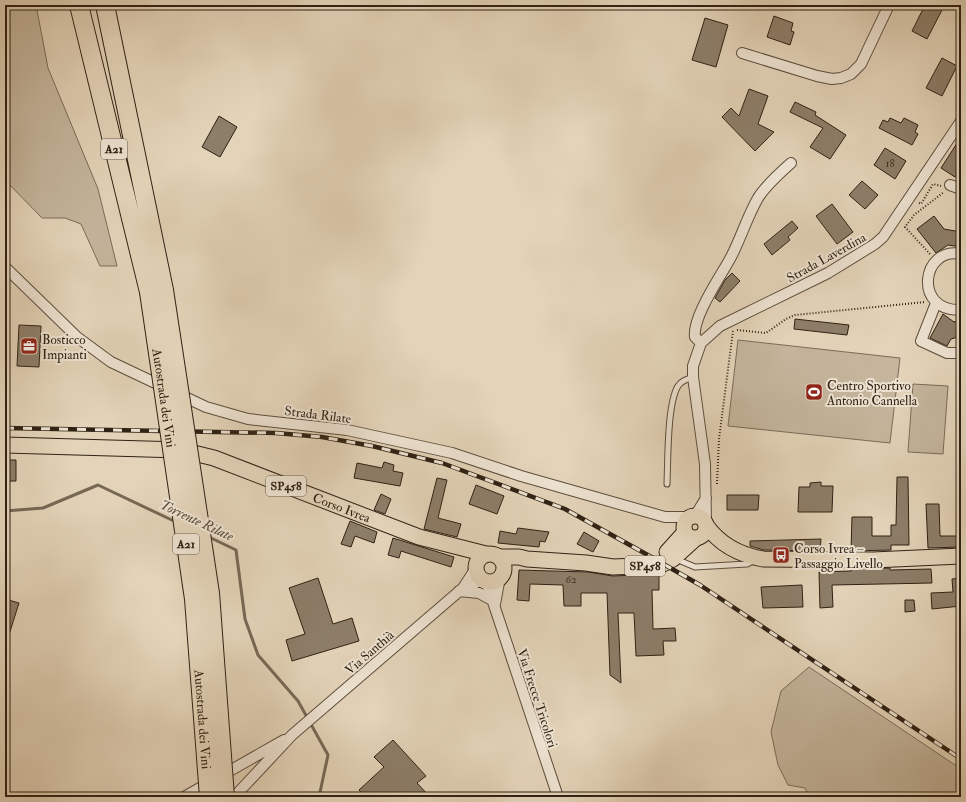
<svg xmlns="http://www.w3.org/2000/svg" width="966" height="802" viewBox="0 0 966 802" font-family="'IM FELL Double Pica',serif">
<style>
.green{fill:#c4b59c;stroke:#7a6c58}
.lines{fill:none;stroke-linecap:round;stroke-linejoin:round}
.stream{stroke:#766855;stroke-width:3}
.building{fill:#8d7e69;stroke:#2f2214}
.lane-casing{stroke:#5c4e3d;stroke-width:7}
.street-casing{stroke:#5c4e3d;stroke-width:12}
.primary-casing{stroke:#2f2214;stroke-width:17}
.highway-casing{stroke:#2f2214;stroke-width:20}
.path{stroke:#2f2214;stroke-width:2;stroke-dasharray:1 2;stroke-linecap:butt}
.lane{stroke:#ede2d1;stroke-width:5}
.street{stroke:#ede2d1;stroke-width:10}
.primary{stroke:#e3d3b8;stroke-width:15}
.highway{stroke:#e3d3b8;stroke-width:18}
.rail-casing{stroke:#2f2214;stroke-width:4.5}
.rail{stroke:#ede2d1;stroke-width:3;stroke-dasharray:9;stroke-linecap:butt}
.highway-bridge-casing{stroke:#2f2214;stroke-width:20;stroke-linecap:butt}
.highway-bridge{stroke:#e3d3b8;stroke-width:18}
.labels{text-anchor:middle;stroke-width:4;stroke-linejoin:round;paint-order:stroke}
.number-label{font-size:11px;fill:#463929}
.shield{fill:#ede2d1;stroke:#685c4d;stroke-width:1}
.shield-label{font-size:12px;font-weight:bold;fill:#2f2214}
.street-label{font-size:13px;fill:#2f2214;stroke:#ede2d1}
.poi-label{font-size:13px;fill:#2f2214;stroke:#ede2d1;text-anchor:start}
.water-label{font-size:14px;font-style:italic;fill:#594b3a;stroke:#ede2d1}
</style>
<rect width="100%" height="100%" fill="#e3d3b8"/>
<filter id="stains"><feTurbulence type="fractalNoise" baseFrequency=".005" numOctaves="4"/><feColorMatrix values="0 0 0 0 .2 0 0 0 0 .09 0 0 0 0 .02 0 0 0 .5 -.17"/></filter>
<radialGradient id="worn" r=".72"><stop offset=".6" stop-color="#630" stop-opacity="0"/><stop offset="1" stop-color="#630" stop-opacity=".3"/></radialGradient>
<!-- green -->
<path class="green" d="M 5,5 L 36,5 L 48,68 L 98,189 L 117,266 L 100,266 L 81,224 L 65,218 L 42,218 L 5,180 Z
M 738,340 L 900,358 L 890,443 L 728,426 Z
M 913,384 L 948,386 L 943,454 L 908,452 Z
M 809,667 L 961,769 L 961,781 L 958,797 L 809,797 L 805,788 L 788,785 L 778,765 L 771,732 L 781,691 Z"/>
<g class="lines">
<!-- stream -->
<path class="stream" d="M 5,511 L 43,508 L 98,485 L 176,522
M 209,537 L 236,550 L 245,619 L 258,655 L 298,701 L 328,755 L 319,797"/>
</g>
<!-- building -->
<path class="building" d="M 925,5 L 936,5 L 943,8 L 927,39 L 912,31 Z
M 774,16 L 793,23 L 791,31 L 794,32 L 790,45 L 767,37 Z
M 705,18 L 728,25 L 716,67 L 692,60 Z
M 942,58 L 957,66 L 942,96 L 926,88 Z
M 749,89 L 768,96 L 758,124 L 774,132 L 755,151 L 722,117 L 731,108 L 739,116 Z
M 795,102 L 816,112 L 815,115 L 846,135 L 830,159 L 810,147 L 823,128 L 790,112 Z
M 219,116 L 237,127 L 220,157 L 202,147 Z
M 890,118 L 901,123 L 904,118 L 918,125 L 915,132 L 918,134 L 912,145 L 879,128 L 883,120 L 888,122 Z
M 961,137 L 961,168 L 955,177 L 941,168 Z
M 885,148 L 906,161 L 895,179 L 874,165 Z
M 862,181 L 878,195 L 865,209 L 849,195 Z
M 832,204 L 853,232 L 837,244 L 816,216 Z
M 934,216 L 944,229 L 961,232 L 961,247 L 948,245 L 936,253 L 917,229 Z
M 792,221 L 798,228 L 788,237 L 790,240 L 772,255 L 764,244 Z
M 732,273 L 740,281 L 720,302 L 715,298 L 725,280 Z
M 943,314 L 954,322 L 961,320 L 961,336 L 951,339 L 947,346 L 930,338 Z
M 795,319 L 849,325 L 847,335 L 794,329 Z
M 19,325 L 41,326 L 39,367 L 17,366 Z
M 5,460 L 16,460 L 16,481 L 5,481 Z
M 384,462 L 394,465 L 393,471 L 403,473 L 400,486 L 354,478 L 357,463 L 382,468 Z
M 897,477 L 908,477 L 909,545 L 891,545 L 891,550 L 851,551 L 852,517 L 872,517 L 872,536 L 891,536 L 891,525 L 896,525 Z
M 437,478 L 447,480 L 438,518 L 461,524 L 457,537 L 424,529 Z
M 821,482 L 821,486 L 833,486 L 832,512 L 798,512 L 799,487 L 810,487 L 810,483 Z
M 476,485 L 504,496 L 497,514 L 469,504 Z
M 381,494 L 391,499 L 385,514 L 374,510 Z
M 727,495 L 759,495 L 758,510 L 727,510 Z
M 926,504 L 939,504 L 940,536 L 961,536 L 961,547 L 928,548 Z
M 350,521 L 377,532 L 374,543 L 355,536 L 351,547 L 341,544 Z
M 518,528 L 549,532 L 545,542 L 540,541 L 539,547 L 498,543 L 500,531 L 516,534 Z
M 584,532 L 599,541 L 593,552 L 577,544 Z
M 393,538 L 454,557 L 451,567 L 401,551 L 399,558 L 388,555 Z
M 821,539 L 820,551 L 764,550 L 750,546 L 750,541 Z
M 890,568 L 890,570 L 931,569 L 932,583 L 832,585 L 833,607 L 820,608 L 819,572 L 851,571 L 851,569 Z
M 519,570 L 588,572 L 613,576 L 659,574 L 659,590 L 652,590 L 653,629 L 675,628 L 676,641 L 663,641 L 664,655 L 636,656 L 634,613 L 618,613 L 621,683 L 610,675 L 607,593 L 581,593 L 581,606 L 564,606 L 563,585 L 530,584 L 529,601 L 517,600 Z
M 318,578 L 333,624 L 352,618 L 359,641 L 292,661 L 286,640 L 305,634 L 289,588 Z
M 961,578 L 961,606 L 932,609 L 931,593 L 953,592 L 952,579 Z
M 802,585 L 803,607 L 763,608 L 761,587 Z
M 5,599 L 19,603 L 7,641 L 5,641 Z
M 905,600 L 914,600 L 915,611 L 905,612 Z
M 393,740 L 426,776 L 417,783 L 430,797 L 365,797 L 359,790 L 384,767 L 374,757 Z"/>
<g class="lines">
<defs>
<path id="lane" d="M 667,484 C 668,461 667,404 678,386 C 681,381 687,379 693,377
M 676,559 L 695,567 L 747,564 L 753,561"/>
<path id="street" d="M 742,53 L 817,76 L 832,79 L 841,78 L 851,74 L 861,64 L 889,5
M 950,185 L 961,189
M 961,254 C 921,246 913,312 961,310
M 5,267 L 77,337 L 111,362 L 206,407 L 248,419 L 347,430 L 452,453 L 521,476 L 665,517 L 690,517
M 936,303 L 921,341 L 947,353 L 961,353
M 701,343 L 695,337 C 692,317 721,276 731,257 C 741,238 747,217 758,198 C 766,185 780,173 791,163
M 695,516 L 706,498
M 706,523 L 705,464 L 693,377 L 693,366 L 701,343 L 720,326 L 828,273 L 875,244 L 883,237 L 961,121
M 486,581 L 558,797
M 463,588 L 483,580
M 459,591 L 479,593 L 492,600
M 495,604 L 500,577
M 184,797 L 284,740
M 234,797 L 292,735 L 463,588 L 476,568"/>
<g id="primary">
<path id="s1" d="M 5,445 L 181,450 L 214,458 L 419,537 L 486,554"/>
<circle cx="695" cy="527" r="11"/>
<path d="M 706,525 C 720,545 740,555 763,559 L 873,560 L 961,556"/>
<path d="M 667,552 L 685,532"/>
<circle cx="490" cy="568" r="14"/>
<path d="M 499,557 L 519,557 L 527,559 L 586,563 L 613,567 L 661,565 L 673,559 L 695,539"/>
</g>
<path id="highway" d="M 79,5 L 149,292
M 105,5 L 164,290"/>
</defs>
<!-- lane casing -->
<use href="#lane" class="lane-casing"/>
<!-- street casing -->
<use href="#street" class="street-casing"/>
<!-- primary casing -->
<use href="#primary" class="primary-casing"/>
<!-- highway casing -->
<use href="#highway" class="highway-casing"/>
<!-- path -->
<path class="path" d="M 919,203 L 921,204 L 933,184 L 941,186
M 930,254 L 905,227 L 914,215 L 944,192
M 737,330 L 766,333 L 786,319 L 795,315 L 925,302
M 717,484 L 719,439 L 733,331"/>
<!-- lane -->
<use href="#lane" class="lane"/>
<!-- street -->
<use href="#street" class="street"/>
<!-- primary -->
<use href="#primary" class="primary"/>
<!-- highway -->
<use href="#highway" class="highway"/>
<defs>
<path id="rail" d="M 5,428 L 276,433 L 322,437 L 372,446 L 442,463 L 565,509 L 646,554 L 700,585 L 961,759"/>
</defs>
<!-- rail casing -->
<use href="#rail" class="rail-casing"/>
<!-- rail -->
<use href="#rail" class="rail"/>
<defs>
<g id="highway-bridge">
<path d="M 164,290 L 210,593 L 225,797"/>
<path id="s2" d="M 149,292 L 194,599 L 209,797"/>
</g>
</defs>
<!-- highway-bridge casing -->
<use href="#highway-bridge" class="highway-bridge-casing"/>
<!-- highway-bridge -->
<use href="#highway-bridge" class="highway-bridge"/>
</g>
<!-- icons -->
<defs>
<symbol id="office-square" viewBox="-11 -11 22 22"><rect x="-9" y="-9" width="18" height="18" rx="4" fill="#8f2418" stroke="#ede2d1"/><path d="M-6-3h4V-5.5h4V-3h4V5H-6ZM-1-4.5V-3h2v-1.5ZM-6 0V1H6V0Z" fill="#fff"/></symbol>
<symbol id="stadium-square" viewBox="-11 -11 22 22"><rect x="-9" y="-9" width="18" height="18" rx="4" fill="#8f2418" stroke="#ede2d1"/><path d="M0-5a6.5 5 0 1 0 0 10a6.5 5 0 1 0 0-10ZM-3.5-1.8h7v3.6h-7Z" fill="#fff"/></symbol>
<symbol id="bus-square" viewBox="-11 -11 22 22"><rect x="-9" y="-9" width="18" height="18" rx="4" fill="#8f2418" stroke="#ede2d1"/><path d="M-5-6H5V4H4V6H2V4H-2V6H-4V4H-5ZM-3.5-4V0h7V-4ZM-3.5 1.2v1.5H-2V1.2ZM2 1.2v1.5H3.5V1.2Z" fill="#fff"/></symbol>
</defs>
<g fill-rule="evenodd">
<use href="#office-square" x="19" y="336" width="20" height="20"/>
<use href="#stadium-square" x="804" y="382" width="20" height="20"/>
<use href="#bus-square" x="771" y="545" width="20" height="20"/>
</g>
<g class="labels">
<!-- number labels -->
<g class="number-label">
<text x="890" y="167">18</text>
<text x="571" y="583">62</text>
</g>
<!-- shield labels -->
<g class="shield">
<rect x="101" y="139" width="26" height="20" rx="3"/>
<rect x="266" y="476" width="40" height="20" rx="3"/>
<rect x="173" y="534" width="26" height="20" rx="3"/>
<rect x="625" y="556" width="40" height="20" rx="3"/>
</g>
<g class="shield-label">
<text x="114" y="153">A21</text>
<text x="286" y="490">SP458</text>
<text x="186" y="548">A21</text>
<text x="645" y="570">SP458</text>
</g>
<!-- street labels -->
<g class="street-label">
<text transform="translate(826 257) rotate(-29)" y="5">Strada Laverdina</text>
<text dy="5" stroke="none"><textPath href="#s2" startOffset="107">Autostrada dei Vini</textPath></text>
<text transform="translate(318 414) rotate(7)" y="5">Strada Rilate</text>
<text dy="5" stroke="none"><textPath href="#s1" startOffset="347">Corso Ivrea</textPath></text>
<text transform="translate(369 652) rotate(-41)" y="5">Via Santhià</text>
<text transform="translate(538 698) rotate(72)" y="5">Via Frecce Tricolori</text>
<text dy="5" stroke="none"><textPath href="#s2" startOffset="431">Autostrada dei Vini</textPath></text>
</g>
<!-- poi labels -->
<g class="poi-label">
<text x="42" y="344">Bosticco<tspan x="42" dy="15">Impianti</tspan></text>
<text x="827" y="390">Centro Sportivo<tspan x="827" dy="15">Antonio Cannella</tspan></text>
<text x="794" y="553">Corso Ivrea –<tspan x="794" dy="15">Passaggio Livello</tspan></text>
</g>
<!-- water labels -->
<g class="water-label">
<text transform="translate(197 520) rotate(25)" y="5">Torrente Rilate</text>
</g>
</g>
<!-- margin -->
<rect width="966" height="802" fill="none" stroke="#e3d3b8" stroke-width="20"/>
<rect x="6" y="6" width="954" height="790" fill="none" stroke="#2f2214" stroke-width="2"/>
<rect x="10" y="10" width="946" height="782" fill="none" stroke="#2f2214"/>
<rect width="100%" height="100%" filter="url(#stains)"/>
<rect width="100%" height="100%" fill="url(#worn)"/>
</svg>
